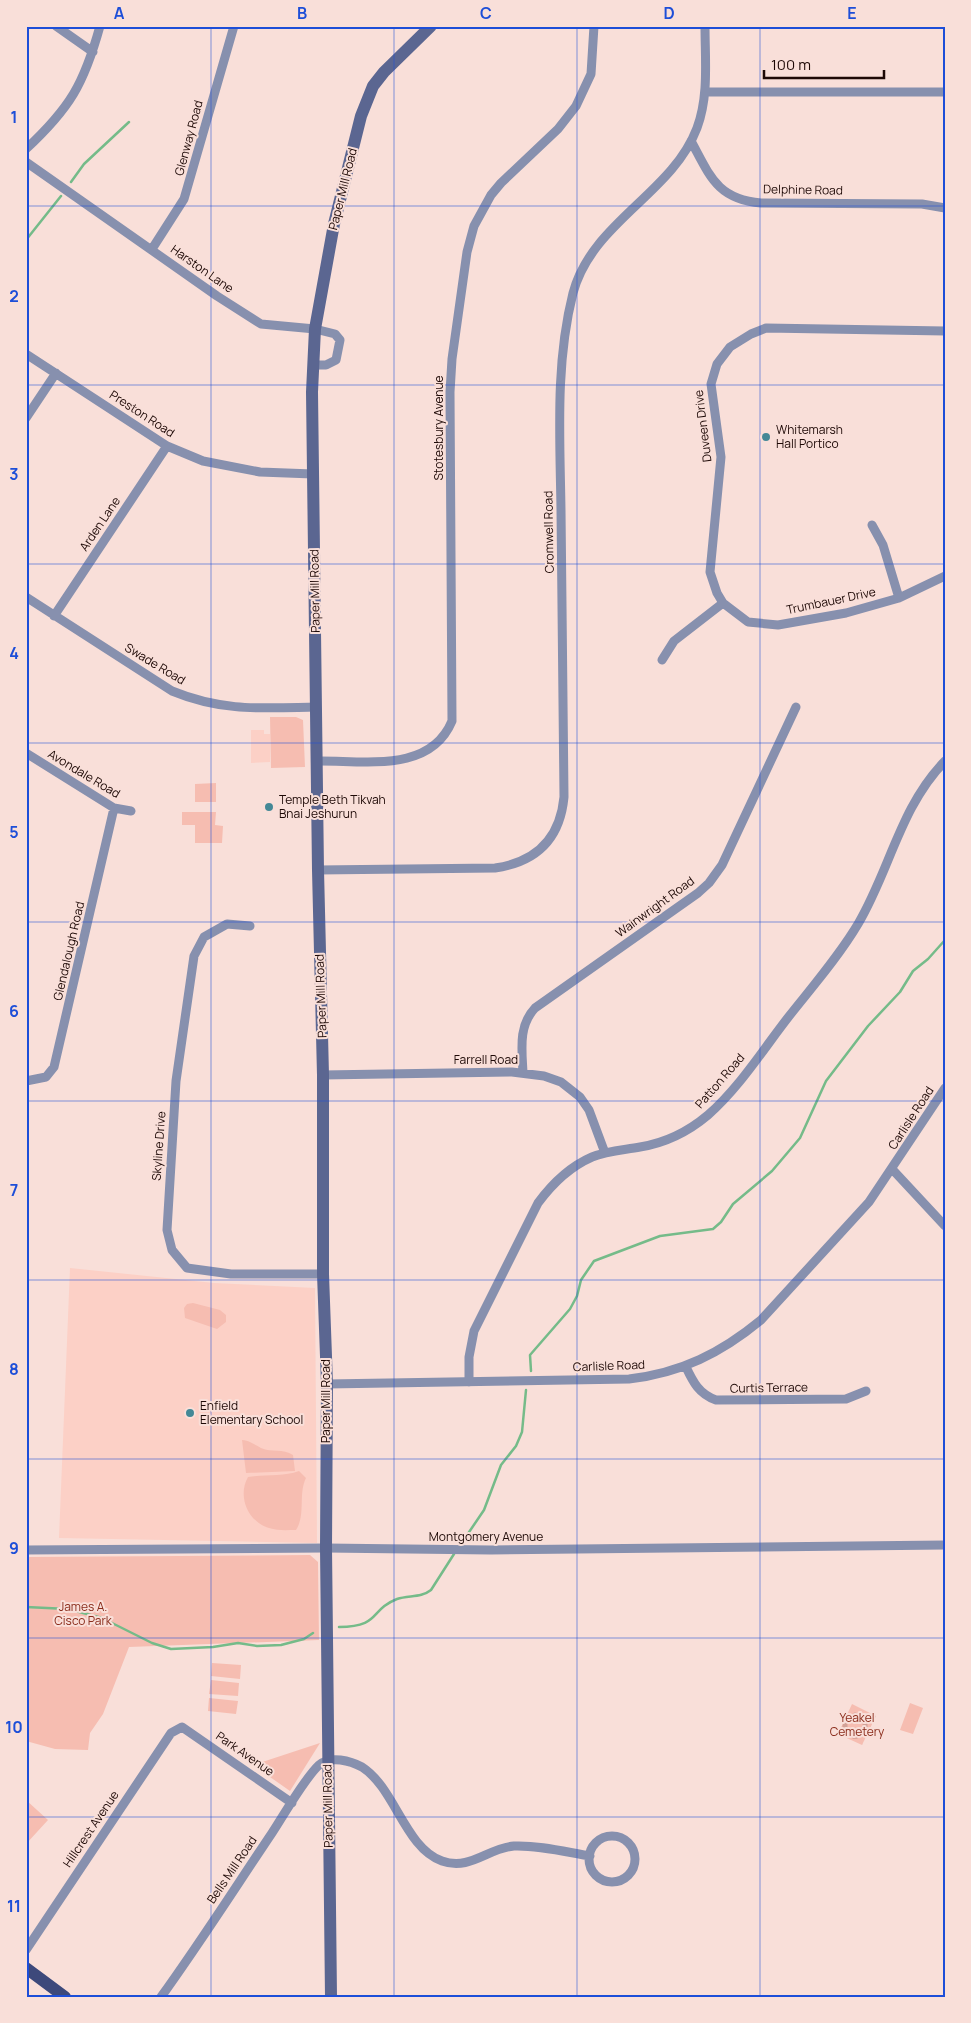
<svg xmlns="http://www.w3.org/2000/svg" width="971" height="2023" viewBox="0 0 971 2023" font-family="Manrope,sans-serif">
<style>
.built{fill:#fcd0c6}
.green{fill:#f6bdb1}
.cemetery{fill:url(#cemetery-stones)}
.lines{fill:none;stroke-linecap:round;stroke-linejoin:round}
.stream{stroke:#75bb89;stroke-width:2.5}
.street{stroke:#8790ae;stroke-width:9}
.secondary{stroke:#5b6691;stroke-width:12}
.primary{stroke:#3d497b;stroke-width:12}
.grid{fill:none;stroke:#1d4ed8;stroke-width:1;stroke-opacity:0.55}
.poi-dot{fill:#448896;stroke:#f9dfd9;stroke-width:2}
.labels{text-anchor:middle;stroke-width:4;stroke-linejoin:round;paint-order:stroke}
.street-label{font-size:12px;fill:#1e0906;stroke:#f9dfd9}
.poi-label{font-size:12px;fill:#1e0906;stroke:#f9dfd9;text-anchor:start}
.park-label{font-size:12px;fill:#8a2c1b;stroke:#f9dfd9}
.neatline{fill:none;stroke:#1d4ed8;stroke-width:2}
.grid-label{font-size:16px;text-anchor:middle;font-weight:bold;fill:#1d4ed8}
</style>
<defs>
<pattern id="cemetery-stones" width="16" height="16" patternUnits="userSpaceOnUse" patternTransform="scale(1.25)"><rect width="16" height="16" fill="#f6bdb1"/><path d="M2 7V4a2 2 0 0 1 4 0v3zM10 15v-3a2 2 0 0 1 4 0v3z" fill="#d2a197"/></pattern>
</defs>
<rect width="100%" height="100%" fill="#f9dfd9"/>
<!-- built -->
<path class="built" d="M 251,730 L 264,730 L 264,734 L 270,734 L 270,762 L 251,763 Z
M 70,1268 L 214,1283 L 315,1288 L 317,1543 L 59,1538 Z"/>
<!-- green -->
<path class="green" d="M 270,717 L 296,717 L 303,720 L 305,767 L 271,768 Z
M 216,783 L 216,802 L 195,802 L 195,784 Z
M 182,812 L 216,812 L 215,825 L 223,826 L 222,843 L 195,843 L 195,825 L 182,825 Z
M 193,1303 L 220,1310 L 226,1315 L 226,1322 L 217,1329 L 185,1318 L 184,1308 L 187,1304 Z
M 242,1440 C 251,1441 253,1444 261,1448 C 272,1453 283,1448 293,1455 L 295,1471 L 246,1473 Z
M 299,1471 L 306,1478 C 298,1494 306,1515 296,1530 C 287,1530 278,1531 269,1528 C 248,1522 237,1496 248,1477 C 265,1474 283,1477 299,1471 Z
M 310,1555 L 318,1562 L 319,1640 L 129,1647 L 103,1714 L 90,1733 L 88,1750 L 55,1749 L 26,1741 L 26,1557 Z
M 212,1663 L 241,1665 L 240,1679 L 211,1676 Z
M 211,1680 L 239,1683 L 238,1696 L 209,1694 Z
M 209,1698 L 238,1701 L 236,1714 L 208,1711 Z
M 910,1703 L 923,1708 L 913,1734 L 900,1730 Z
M 320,1743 L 290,1791 L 253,1765 Z
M 26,1800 L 48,1820 L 26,1844 Z"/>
<!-- cemetery -->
<path class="cemetery" d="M 852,1704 L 876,1716 L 862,1745 L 838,1734 Z"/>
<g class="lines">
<!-- stream -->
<path class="stream" d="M 71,182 L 84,164 L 129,122
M 26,240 L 61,196
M 531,1371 L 530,1355 L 570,1309 L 577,1296 L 581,1280 L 594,1261 L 660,1236 L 713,1229 L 721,1222 L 733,1204 L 772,1171 L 800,1138 L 826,1081 L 868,1026 L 900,992 L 913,971 L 928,959 L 945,940
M 463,1541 L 484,1510 L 501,1465 L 516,1446 L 522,1432 L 526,1390
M 26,1607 L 68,1609 L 102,1618 L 152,1643 L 171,1649 L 213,1647 L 238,1643 L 257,1646 L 281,1645 L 304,1639 L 313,1633
M 339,1627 C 381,1627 369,1610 397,1599 C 409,1595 421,1598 431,1590 L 454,1554"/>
<!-- street -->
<path class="street" d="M 56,26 L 93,52
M 705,92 L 945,92
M 691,141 C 710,176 717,199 761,203 L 922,204 L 945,208
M 26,149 C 70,108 84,84 100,26
M 26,162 L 217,296 L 261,324 L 315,329 L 335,334 L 340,340 L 336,360 L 326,365 L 314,365
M 152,249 L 184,199 L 234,26
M 945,331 L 766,328 L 751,334 L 730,347 L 717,364 L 711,384 L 721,457 L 710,572 L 717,593 L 723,603 L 748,622 L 778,625 L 846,613 L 899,598 L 945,576
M 26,354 L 167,446 L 203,461 L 260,472 L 313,474
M 26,418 L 56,373
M 872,525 L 883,545 L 899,598
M 26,597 L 172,691 C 223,712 263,708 316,707
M 54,616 L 167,446
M 662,660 L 674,641 L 723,603
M 26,753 L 114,808 L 131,811
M 316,761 C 363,760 430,774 452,721 L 450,392 L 452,359 L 467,252 L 474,226 L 491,195 L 501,183 L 558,129 L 576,106 L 591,74 L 594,26
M 318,870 L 495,868 C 536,862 560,839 564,797 C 563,701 562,605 561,510 C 560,438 555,364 573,293 C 592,222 672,194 697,128 C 709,96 705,60 705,26
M 250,926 L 227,924 L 204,937 L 194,956 L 176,1081 L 167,1230 L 172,1250 L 187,1268 L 231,1274 L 323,1274
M 523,1073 C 522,1050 518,1026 535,1008 L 698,893 L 709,883 L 722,865 L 796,707
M 323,1075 L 512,1072 L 544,1076 L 561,1082 L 580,1097 L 589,1110 L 605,1153
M 26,1081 L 46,1077 L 54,1067 L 114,808
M 892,1169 L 945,1226
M 686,1367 C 693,1382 699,1394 716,1400 L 846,1399 L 866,1391
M 469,1382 L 469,1357 L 474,1331 L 538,1203 C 552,1184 569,1167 592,1157 C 607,1151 624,1150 640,1147 C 665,1143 689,1131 708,1115 C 740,1087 764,1048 790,1015 C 813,986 839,956 858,924 C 890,870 900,807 945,761
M 327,1384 L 629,1379 C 681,1373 721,1353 761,1320 L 869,1202 L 945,1088
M 26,1550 L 326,1548 L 491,1550 L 945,1545
M589 1859a23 23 0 1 1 46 0a23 23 0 1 1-46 0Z
M 26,1950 L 171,1733 L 182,1727 L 292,1803
M 161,1997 C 200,1943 235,1888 272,1833 C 284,1815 304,1779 319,1765 C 330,1755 351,1761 362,1767 C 395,1788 405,1848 442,1861 C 470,1871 488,1848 514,1846 C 539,1845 566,1852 590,1856"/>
<!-- secondary -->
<path class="secondary" d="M 331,1997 L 326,1548 L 327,1384 L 323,1274 L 323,1075 L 318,870 L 312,392 L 315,329 L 334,224 L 361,116 L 373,86 L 384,72 L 431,26"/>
<!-- primary -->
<path class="primary" d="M 26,1968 L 65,1997"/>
</g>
<!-- grid -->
<path class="grid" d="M 211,26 L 211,1997M 394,26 L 394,1997M 577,26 L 577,1997M 760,26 L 760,1997M 26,206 L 945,206M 26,385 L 945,385M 26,564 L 945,564M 26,743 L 945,743M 26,922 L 945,922M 26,1101 L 945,1101M 26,1280 L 945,1280M 26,1459 L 945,1459M 26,1638 L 945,1638M 26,1817 L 945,1817"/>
<!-- markers -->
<g class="poi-dot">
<circle cx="766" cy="437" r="5"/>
<circle cx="269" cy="807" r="5"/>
<circle cx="190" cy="1413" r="5"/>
</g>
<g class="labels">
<!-- street labels -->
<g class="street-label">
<text transform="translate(189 138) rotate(-75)" y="4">Glenway Road</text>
<text transform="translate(343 189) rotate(-76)" y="4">Paper Mill Road</text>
<text transform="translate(803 190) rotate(1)" y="4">Delphine Road</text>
<text transform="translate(202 269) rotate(35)" y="4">Harston Lane</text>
<text transform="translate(142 414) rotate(33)" y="4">Preston Road</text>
<text transform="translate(703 426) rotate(-97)" y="4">Duveen Drive</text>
<text transform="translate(439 428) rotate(-90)" y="4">Stotesbury Avenue</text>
<text transform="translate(100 524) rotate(-56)" y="4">Arden Lane</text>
<text transform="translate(549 532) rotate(-91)" y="4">Cromwell Road</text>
<text transform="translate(315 591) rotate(-91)" y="4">Paper Mill Road</text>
<text transform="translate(831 601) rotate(-12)" y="4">Trumbauer Drive</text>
<text transform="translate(155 664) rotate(31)" y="4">Swade Road</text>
<text transform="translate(84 774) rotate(31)" y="4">Avondale Road</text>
<text transform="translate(655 907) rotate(-36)" y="4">Wainwright Road</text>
<text transform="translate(69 951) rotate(-77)" y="4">Glendalough Road</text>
<text transform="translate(321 996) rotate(-92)" y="4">Paper Mill Road</text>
<text x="486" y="1064">Farrell Road</text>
<text transform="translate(720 1081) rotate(-49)" y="4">Patton Road</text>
<text transform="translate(911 1118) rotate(-57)" y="4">Carlisle Road</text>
<text transform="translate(159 1146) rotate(-86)" y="4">Skyline Drive</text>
<text transform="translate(609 1366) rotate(-2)" y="4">Carlisle Road</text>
<text transform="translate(769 1388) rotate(-1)" y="4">Curtis Terrace</text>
<text transform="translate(326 1401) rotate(-90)" y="4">Paper Mill Road</text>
<text x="486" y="1541">Montgomery Avenue</text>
<text transform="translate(245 1754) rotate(35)" y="4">Park Avenue</text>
<text transform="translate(328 1806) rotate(-91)" y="4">Paper Mill Road</text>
<text transform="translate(91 1829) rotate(-56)" y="4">Hillcrest Avenue</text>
<text transform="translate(232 1870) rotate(-56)" y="4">Bells Mill Road</text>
</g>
<!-- poi labels -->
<g class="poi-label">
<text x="776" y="434">Whitemarsh<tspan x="776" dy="14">Hall Portico</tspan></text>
<text x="279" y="804">Temple Beth Tikvah<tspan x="279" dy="14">Bnai Jeshurun</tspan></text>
<text x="200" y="1410">Enfield<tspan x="200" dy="14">Elementary School</tspan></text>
</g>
<!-- park labels -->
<g class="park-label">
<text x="83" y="1611">James A.<tspan x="83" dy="14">Cisco Park</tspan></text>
<text x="857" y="1722">Yeakel<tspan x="857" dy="14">Cemetery</tspan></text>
</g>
</g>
<!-- border -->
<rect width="971" height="2023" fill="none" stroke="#f9dfd9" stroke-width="55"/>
<!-- scale -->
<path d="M764 70v8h120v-8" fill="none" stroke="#1e0906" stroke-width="2.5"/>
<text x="771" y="70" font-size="15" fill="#1e0906" stroke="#f9dfd9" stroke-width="4" paint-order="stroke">100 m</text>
<rect x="28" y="28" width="916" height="1968" class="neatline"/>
<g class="grid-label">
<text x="119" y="19">A</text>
<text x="302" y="19">B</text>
<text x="486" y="19">C</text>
<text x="669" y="19">D</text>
<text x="852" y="19">E</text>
<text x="14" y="123">1</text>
<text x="14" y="302">2</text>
<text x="14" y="480">3</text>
<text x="14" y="659">4</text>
<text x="14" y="838">5</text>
<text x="14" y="1017">6</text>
<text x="14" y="1196">7</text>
<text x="14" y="1375">8</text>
<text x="14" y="1554">9</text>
<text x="14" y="1733">10</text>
<text x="14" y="1912">11</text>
</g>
</svg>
